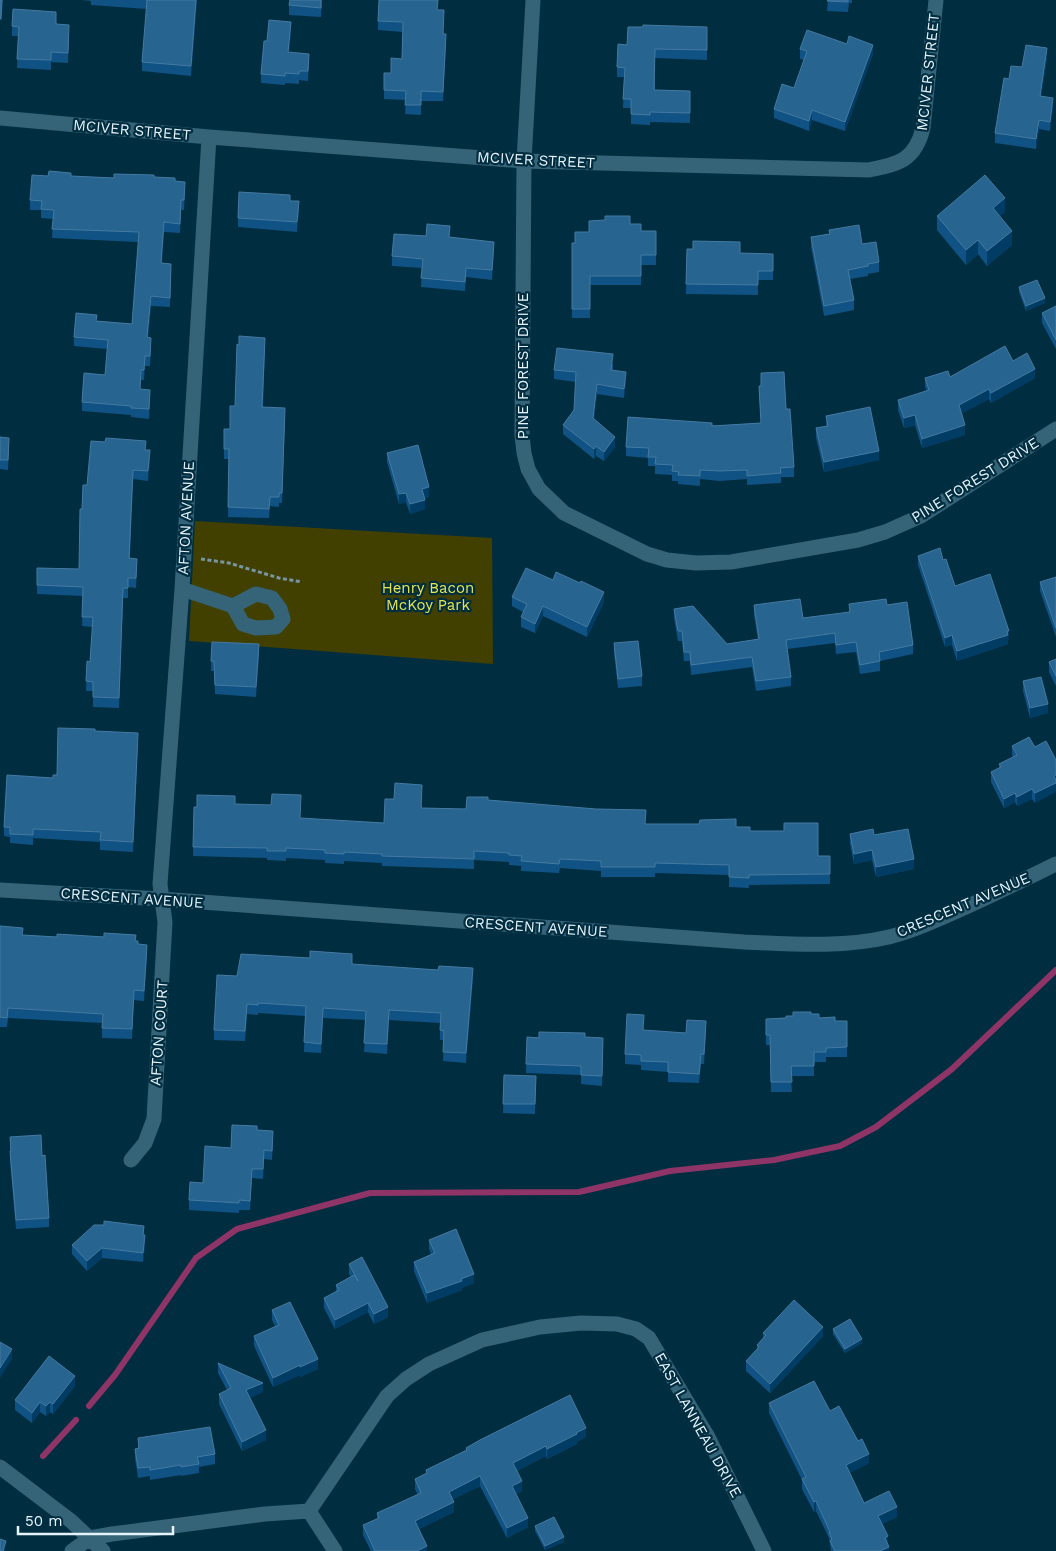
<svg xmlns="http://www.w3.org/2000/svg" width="1056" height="1551" viewBox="0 0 1056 1551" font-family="'Work Sans',sans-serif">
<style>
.green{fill:#414001}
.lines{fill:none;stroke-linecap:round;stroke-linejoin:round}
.stream{stroke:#8f3466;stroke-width:6}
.path{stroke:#7795a2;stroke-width:3;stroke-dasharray:4 2.5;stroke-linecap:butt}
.minor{stroke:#356378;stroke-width:15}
.wall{fill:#105283}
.shaded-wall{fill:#003c63}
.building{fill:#276490;stroke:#457aa1}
.labels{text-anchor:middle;stroke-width:4.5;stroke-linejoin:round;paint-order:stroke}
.street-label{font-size:15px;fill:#e5f4fc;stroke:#002e40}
.park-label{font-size:15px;fill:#e5e552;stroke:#002e40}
</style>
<rect width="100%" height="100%" fill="#002e40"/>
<!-- green -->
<path class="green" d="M 195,521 L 492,538 L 493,664 L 189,641 Z"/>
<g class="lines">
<!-- stream -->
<path class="stream" d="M 89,1406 L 115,1375 L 196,1258 L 237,1229 L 370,1193 L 579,1192 L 670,1171 L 774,1160 L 840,1146 L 876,1127 L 952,1069 L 1056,970
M 43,1456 L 76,1420"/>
<!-- path -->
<path class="path" d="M 201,559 L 229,563 L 279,578 L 302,582"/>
<!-- minor -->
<path class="minor" d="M 533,0 L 524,161 L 522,435 L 524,453 L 528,469 L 539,489 L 564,513 L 647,554 L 667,560 L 696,563 L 731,562 L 858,540 L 885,532 L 921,516 L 1056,429
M 0,118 L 209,137 L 524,161 L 869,170 C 898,164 915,161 923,128 L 936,0
M 182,589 L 233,606 L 243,624 L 256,628 L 276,627 L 283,619 L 280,609 L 272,598 L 256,594 L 233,606
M 0,890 L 161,899 L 744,942 C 792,944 842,948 889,937 C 906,933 923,926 939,919 C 979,902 1017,883 1056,864
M 131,1160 L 145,1143 L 154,1119 L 165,922 L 160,884 L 182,589 L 209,137
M 0,1467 L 71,1521 L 103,1551
M 309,1511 L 335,1551
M 72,1551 L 90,1538 L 112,1534 L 265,1514 L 309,1511 L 387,1396 L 406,1379 L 429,1364 L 482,1340 L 540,1327 L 581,1323 L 617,1324 L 636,1329 L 649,1338 L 708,1437 L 764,1551"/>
</g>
<!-- wall -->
<path class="wall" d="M 81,0 L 197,0 L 191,76 L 142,71 L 142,62 L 147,9 L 91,5 L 91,1 Z
M 322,0 L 321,17 L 289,15 L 289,5 Z
M 828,0 L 852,0 L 852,3 L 849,3 L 848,12 L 827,11 Z
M 438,10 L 446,44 L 443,101 L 421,101 L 421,115 L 405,114 L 406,100 L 384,99 L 384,73 L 391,73 L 402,59 L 403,32 L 378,30 L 378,21 Z
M 56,24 L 69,35 L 68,63 L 51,62 L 51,70 L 17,68 L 18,36 L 12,36 L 12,26 Z
M 643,27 L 707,27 L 707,60 L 655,58 L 655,90 L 690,91 L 690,123 L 650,122 L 650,125 L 631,124 L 631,108 L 623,108 L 624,77 L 617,77 L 617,67 L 627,45 Z
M 291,32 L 289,52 L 309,63 L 308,81 L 299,80 L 299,84 L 285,83 L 285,85 L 261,83 L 261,74 L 267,41 Z
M 800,49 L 873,54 L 845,131 L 812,120 L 809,131 L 774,118 L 774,109 L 794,88 L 804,60 L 800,59 Z
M 1047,58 L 1041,96 L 1053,107 L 1050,131 L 1039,129 L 1036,149 L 995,143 L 995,133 L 1009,79 L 1022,67 Z
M 48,176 L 71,176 L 114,178 L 154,177 L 175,181 L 185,191 L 184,210 L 181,210 L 180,233 L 164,232 L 162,263 L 171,264 L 170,307 L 151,306 L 148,337 L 151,347 L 150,366 L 145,366 L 144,380 L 141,380 L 140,389 L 150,399 L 149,419 L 131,417 L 131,415 L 82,411 L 82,402 L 105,375 L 107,349 L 74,346 L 74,337 L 97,321 L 132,324 L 138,242 L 52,238 L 53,219 L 41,218 L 41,210 L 30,210 L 30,200 Z
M 290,201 L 299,211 L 297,232 L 238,227 L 238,218 Z
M 1005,212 L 1000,216 L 1012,245 L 987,266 L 978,254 L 966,265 L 937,230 L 937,216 Z
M 630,224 L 641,231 L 656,231 L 656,265 L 641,265 L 641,285 L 590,285 L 590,318 L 572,318 L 572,243 L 575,243 L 589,232 Z
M 829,230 L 862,244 L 879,262 L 879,272 L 868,274 L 868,276 L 850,279 L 854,300 L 854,310 L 824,316 L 811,247 L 811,237 L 829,234 Z
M 426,236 L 450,238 L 494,251 L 492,280 L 466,277 L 465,291 L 421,287 L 422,268 L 392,266 L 392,256 Z
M 687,249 L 740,253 L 773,254 L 773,280 L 758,280 L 758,295 L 686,294 Z
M 1019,287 L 1045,303 L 1026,311 L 1019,292 Z
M 1056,306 L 1056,349 L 1042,323 L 1042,313 Z
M 265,347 L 263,407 L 285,418 L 282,503 L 279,503 L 279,507 L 270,506 L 269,518 L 228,517 L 229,459 L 224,459 L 224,429 L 230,429 L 235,406 Z
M 1013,361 L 1035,378 L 991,403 L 989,399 L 962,413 L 965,435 L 922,448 L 915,425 L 904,428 L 898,410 L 898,400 L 927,391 L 925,387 L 925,378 L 950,377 Z
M 613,364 L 613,370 L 626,381 L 624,398 L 597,394 L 594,419 L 615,447 L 604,461 L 596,456 L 594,459 L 563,434 L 563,425 L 574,410 L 576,382 L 554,379 L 554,370 Z
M 761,373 L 786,409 L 794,467 L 794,477 L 781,477 L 781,483 L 747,485 L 747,479 L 720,481 L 700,479 L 700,486 L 678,484 L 678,481 L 672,481 L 672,475 L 655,474 L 655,466 L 648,466 L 648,458 L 626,456 L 626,447 L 712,426 L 761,423 L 759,395 L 759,386 L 761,386 Z
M 826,416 L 879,460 L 824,472 L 816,438 L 816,428 L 826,426 Z
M 0,437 L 9,448 L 8,470 L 0,469 Z
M 105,442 L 146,450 L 150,460 L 148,481 L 133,479 L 130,558 L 137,568 L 136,588 L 128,587 L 128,598 L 123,598 L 119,708 L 93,707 L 93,691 L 86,691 L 87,661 L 90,662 L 92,627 L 82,626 L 83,596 L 37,594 L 37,568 L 79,569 L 82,509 L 87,485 Z
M 387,453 L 429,497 L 424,498 L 425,509 L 410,514 L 406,502 L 399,504 L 387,462 Z
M 918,556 L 943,560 L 955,586 L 1009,640 L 1008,640 L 1008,644 L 957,661 L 952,645 L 945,647 L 918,565 Z
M 1056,577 L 1056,637 L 1040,591 L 1040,582 Z
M 553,580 L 604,602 L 587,637 L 543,616 L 535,633 L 521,627 L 521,617 L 523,612 L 512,606 L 512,597 Z
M 849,604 L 887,605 L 913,645 L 913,654 L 880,661 L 880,671 L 860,674 L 856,652 L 836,654 L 835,643 L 787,649 L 791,677 L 791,686 L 756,691 L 752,667 L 691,675 L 690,661 L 684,661 L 682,641 L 678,641 L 674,618 L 674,609 L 727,644 L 758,640 L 754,615 L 754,605 L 803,618 L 849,612 Z
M 614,643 L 642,676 L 642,686 L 618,688 L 614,653 Z
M 259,654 L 256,697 L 215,694 L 214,671 L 211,671 L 211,661 Z
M 1056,659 L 1056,686 L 1049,672 L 1049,662 Z
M 1023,681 L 1048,713 L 1030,718 L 1023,691 Z
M 95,731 L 138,743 L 133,852 L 100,850 L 100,842 L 33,838 L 33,845 L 10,843 L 10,837 L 4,836 L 4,827 L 57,775 Z
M 1012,746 L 1035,747 L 1035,803 L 1032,799 L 1017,806 L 1015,802 L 1004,808 L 991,782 L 991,772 L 999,768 L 999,764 L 1013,757 L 1012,755 Z
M 422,794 L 422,808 L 466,809 L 488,800 L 646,824 L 736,827 L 818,856 L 830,856 L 830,884 L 749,885 L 749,888 L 729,887 L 729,875 L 655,873 L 655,877 L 601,877 L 601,871 L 560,868 L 559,873 L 521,871 L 521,866 L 509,865 L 509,862 L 474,860 L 474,869 L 382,866 L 382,863 L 344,861 L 344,864 L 325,863 L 325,860 L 286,858 L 286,861 L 267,860 L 267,858 L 193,856 L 194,807 L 235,804 L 301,819 L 384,823 L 394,799 Z
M 850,834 L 874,835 L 914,869 L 876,877 L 872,860 L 854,864 L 850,844 Z
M 0,926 L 23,935 L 136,941 L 147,954 L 144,1001 L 134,1000 L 132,1039 L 102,1038 L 102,1023 L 8,1018 L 7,1027 L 0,1027 Z
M 352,964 L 473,978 L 466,1063 L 443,1061 L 444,1040 L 440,1040 L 440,1023 L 389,1020 L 387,1054 L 364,1052 L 366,1020 L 323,1018 L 321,1053 L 304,1052 L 305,1016 L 258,1013 L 258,1015 L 247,1014 L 245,1041 L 214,1040 L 214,1030 L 237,976 Z
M 811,1014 L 819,1018 L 835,1021 L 847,1021 L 847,1057 L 826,1057 L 826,1062 L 814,1062 L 814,1076 L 791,1076 L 792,1092 L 771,1092 L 770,1045 L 766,1045 L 766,1019 L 786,1018 L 793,1016 Z
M 643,1031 L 686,1033 L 706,1031 L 704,1064 L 701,1064 L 699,1083 L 668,1082 L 668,1072 L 641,1070 L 641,1065 L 625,1064 L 625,1054 Z
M 527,1037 L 603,1038 L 602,1086 L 581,1084 L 581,1075 L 526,1073 Z
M 504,1075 L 536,1076 L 535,1114 L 503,1113 Z
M 257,1130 L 273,1140 L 272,1160 L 264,1159 L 263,1179 L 252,1178 L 250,1210 L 239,1210 L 239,1213 L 189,1210 L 189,1200 L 231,1148 Z
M 10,1137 L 42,1156 L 49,1218 L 49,1227 L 16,1229 L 10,1161 Z
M 144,1235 L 145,1245 L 143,1262 L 102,1258 L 87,1271 L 72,1254 L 72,1245 Z
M 429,1240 L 474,1283 L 462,1288 L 462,1290 L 427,1303 L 414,1271 L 414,1262 L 431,1254 L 429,1249 Z
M 349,1264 L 388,1317 L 374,1324 L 368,1312 L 335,1329 L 324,1308 L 324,1298 L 336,1292 L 336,1285 L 351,1277 L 349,1274 Z
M 272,1310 L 318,1369 L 300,1377 L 300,1375 L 273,1387 L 254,1346 L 254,1336 L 275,1326 L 272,1320 Z
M 833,1329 L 862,1343 L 845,1353 L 833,1334 Z
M 763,1333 L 823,1336 L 770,1393 L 746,1371 L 746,1361 L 757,1349 L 757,1345 L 763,1338 Z
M 218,1363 L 263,1392 L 250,1398 L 266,1440 L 242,1451 L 219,1404 L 219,1394 L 227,1390 L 218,1373 Z
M 75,1386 L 53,1414 L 50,1412 L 46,1416 L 40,1412 L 32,1423 L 15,1410 L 15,1400 Z
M 769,1403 L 830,1411 L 869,1463 L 849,1473 L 864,1503 L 897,1517 L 882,1524 L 889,1551 L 831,1551 L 829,1538 L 816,1511 L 814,1512 L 802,1489 L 802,1480 L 769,1413 Z
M 586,1437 L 577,1442 L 577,1444 L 547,1459 L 546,1456 L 517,1471 L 522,1491 L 516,1494 L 528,1527 L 507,1538 L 480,1486 L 453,1499 L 454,1512 L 419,1529 L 427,1551 L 371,1551 L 363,1535 L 363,1525 L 377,1519 L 377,1513 L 418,1495 L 415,1489 L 415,1479 L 426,1474 L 426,1470 L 466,1450 L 466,1448 Z
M 138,1438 L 215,1454 L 215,1464 L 199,1467 L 199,1473 L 181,1476 L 181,1475 L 150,1480 L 150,1476 L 138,1478 L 135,1458 L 135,1449 L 138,1448 Z
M 535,1526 L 564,1542 L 545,1550 L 535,1531 Z"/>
<!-- shaded-wall -->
<path class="shaded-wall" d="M 2,0 L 3,0 L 1,28 L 1,19 Z
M 196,0 L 197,0 L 191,76 L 191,66 Z
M 291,22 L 291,32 L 288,62 L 288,52 Z
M 446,34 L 446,44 L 443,101 L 443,92 Z
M 873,45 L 873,54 L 845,131 L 845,122 Z
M 1047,48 L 1047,58 L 1040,105 L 1040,96 Z
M 1053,98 L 1053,107 L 1050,131 L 1050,122 Z
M 812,110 L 812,120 L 809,131 L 809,121 Z
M 1039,120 L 1039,129 L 1036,149 L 1036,139 Z
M 1005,198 L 1005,212 L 993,222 L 993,208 Z
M 181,200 L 181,210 L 180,233 L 180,224 Z
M 299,201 L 299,211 L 297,232 L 297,222 Z
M 164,222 L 164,232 L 161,273 L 161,263 Z
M 1012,231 L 1012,245 L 987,266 L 987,251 Z
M 978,240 L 978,254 L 966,265 L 966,250 Z
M 494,242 L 494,251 L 492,280 L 492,270 Z
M 151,296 L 151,306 L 147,346 L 147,337 Z
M 1045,298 L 1045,303 L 1026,311 L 1026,306 Z
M 145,356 L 145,366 L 144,380 L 144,370 Z
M 1035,369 L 1035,378 L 991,403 L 991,393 Z
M 626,372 L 626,381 L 624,398 L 624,389 Z
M 597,384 L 597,394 L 593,428 L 593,418 Z
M 989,389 L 989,399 L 959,415 L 959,405 Z
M 150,390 L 150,399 L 149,419 L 149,409 Z
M 915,415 L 915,425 L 904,428 L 904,418 Z
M 965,425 L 965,435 L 922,448 L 922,439 Z
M 615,437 L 615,447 L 604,461 L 604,452 Z
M 596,446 L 596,456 L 594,459 L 594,449 Z
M 150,450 L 150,460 L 148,481 L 148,471 Z
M 879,451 L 879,460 L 824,472 L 824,462 Z
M 429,487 L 429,497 L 422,498 L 422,489 Z
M 406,493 L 406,502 L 399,504 L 399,494 Z
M 425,500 L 425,509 L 410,514 L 410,504 Z
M 604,592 L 604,602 L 587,637 L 587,627 Z
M 543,606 L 543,616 L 535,633 L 535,624 Z
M 1007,631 L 1009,631 L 1008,644 L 957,661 L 957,651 Z
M 952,635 L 952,645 L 945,647 L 945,638 Z
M 259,644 L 259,654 L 256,697 L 256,687 Z
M 1048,704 L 1048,713 L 1030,718 L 1030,708 Z
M 138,733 L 138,743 L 133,852 L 133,842 Z
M 1056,775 L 1056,792 L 1035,803 L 1035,793 Z
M 1032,789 L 1032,799 L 1017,806 L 1017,797 Z
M 1015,793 L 1015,802 L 1004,808 L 1004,799 Z
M 872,850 L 872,860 L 854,864 L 854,854 Z
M 914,859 L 914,869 L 876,877 L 876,867 Z
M 473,968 L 473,978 L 466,1063 L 466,1053 Z
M 323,1008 L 323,1018 L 321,1053 L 321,1044 Z
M 389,1010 L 389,1020 L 387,1054 L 387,1044 Z
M 252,1169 L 252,1178 L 250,1210 L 250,1201 Z
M 145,1235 L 145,1245 L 143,1262 L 143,1253 Z
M 102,1248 L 102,1258 L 87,1271 L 87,1261 Z
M 474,1274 L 474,1283 L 462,1288 L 462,1290 L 427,1303 L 427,1293 Z
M 368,1303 L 368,1312 L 335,1329 L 335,1320 Z
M 388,1307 L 388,1317 L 374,1324 L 374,1314 Z
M 823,1327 L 823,1336 L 770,1393 L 770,1384 Z
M 862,1339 L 862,1343 L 845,1353 L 845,1349 Z
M 12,1349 L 12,1359 L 0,1378 L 0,1368 Z
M 318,1359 L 318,1369 L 300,1377 L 300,1367 Z
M 300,1365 L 300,1375 L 273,1387 L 273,1378 Z
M 75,1376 L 75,1386 L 53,1414 L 53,1404 Z
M 263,1383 L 263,1392 L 246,1400 L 246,1390 Z
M 40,1402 L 40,1412 L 32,1423 L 32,1413 Z
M 50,1402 L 50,1412 L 46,1416 L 46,1406 Z
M 586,1428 L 586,1437 L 577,1442 L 577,1444 L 547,1459 L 547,1449 Z
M 266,1430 L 266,1440 L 242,1451 L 242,1442 Z
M 546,1446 L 546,1456 L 513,1473 L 513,1463 Z
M 869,1454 L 869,1463 L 846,1475 L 846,1465 Z
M 480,1476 L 480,1486 L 449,1501 L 449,1492 Z
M 522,1481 L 522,1491 L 512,1496 L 512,1486 Z
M 816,1501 L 816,1511 L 814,1512 L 814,1502 Z
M 454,1502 L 454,1512 L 415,1531 L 415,1521 Z
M 897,1507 L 897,1517 L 878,1526 L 878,1516 Z
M 528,1518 L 528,1527 L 507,1538 L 507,1528 Z
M 888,1536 L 888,1546 L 885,1538 Z
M 564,1537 L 564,1542 L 545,1550 L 545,1546 Z
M 6,1541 L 5,1551 L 3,1551 Z
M 427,1546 L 427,1551 L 417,1551 Z
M 889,1547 L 889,1551 L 880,1551 Z"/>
<!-- building -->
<path class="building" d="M 0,0 L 2,0 L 1,19 L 0,19 Z
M 147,0 L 196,0 L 191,66 L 142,62 Z
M 290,0 L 321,0 L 321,8 L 289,5 Z
M 379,0 L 438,0 L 437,10 L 444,10 L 443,34 L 446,34 L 443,92 L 421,91 L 421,105 L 405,105 L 406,91 L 384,90 L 384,73 L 391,73 L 391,58 L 402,59 L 403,22 L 378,21 Z
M 828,0 L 848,0 L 848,2 L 827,1 Z
M 13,9 L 56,12 L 56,24 L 69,25 L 68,53 L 51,52 L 51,60 L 17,59 L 19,27 L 12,26 Z
M 269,20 L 291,22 L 288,52 L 309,54 L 308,71 L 299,71 L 299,74 L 285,73 L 285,76 L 261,74 L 264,41 L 267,41 Z
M 643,25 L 707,27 L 707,50 L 655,49 L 654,90 L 690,91 L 690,113 L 650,112 L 650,115 L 631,114 L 631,99 L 623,99 L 625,68 L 617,67 L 618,44 L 627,45 L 628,27 L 643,27 Z
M 807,30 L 847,44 L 849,36 L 873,45 L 845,122 L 812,110 L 809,121 L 774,109 L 782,84 L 794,88 L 807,51 L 800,49 Z
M 1026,45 L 1047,48 L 1040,96 L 1053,98 L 1050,122 L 1039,120 L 1036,139 L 995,133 L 1004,78 L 1009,79 L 1011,66 L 1022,67 Z
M 49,171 L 71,173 L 71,176 L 114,178 L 114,174 L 154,175 L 154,177 L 175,178 L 175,181 L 185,182 L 184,200 L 181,200 L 180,224 L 164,222 L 161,263 L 171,264 L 170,298 L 151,296 L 147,337 L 151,338 L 150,356 L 145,356 L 144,370 L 141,370 L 140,389 L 150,390 L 149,409 L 131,408 L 131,406 L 82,402 L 84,373 L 105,375 L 108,340 L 74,337 L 76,313 L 97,315 L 96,321 L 132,324 L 139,232 L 52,229 L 54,210 L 41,209 L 42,201 L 30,200 L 32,175 L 48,176 Z
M 985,175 L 1005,198 L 993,208 L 1012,231 L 987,251 L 978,240 L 966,250 L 937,216 Z
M 239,192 L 290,195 L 290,201 L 299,201 L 297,222 L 238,218 Z
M 605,216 L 630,216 L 630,224 L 641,224 L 641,231 L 656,231 L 656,255 L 641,255 L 641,276 L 590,276 L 590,309 L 572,309 L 572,243 L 575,243 L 575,232 L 589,232 L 589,221 L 605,220 Z
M 427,224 L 450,226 L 449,237 L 494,242 L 492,270 L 466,268 L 465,282 L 421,278 L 423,259 L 392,256 L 394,234 L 426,236 Z
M 859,225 L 862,244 L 876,242 L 879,262 L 868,264 L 868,266 L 848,270 L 854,300 L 824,306 L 811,237 L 830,234 L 829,230 Z
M 693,241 L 740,242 L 740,253 L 773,254 L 773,271 L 758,271 L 758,285 L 686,284 L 687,249 L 693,249 Z
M 1037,280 L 1045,298 L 1026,306 L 1019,287 Z
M 1056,306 L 1056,340 L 1042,313 Z
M 239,336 L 265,338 L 262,407 L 285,408 L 282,493 L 279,493 L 279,497 L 270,497 L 269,509 L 228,507 L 229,449 L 224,449 L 224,429 L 230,429 L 230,406 L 235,406 L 237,344 L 239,345 Z
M 1005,346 L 1013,361 L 1027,353 L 1035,369 L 991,393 L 989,389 L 959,405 L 965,425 L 922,439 L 915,415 L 904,418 L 898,400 L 929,390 L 925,378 L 948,371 L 950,377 Z
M 557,348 L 613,354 L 611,370 L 626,372 L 624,389 L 597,384 L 593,418 L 615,437 L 604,452 L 596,446 L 594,449 L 563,425 L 574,410 L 576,372 L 554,370 Z
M 784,372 L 786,409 L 790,409 L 794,467 L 780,468 L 781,473 L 747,476 L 747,470 L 720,471 L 700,470 L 700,476 L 678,475 L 679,472 L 672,471 L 673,465 L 655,464 L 656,457 L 648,457 L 649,448 L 626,447 L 628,417 L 712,423 L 712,426 L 761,423 L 759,386 L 761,386 L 761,373 Z
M 870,407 L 879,451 L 824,462 L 816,428 L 828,426 L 826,416 Z
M 0,437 L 9,438 L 8,460 L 0,460 Z
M 106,438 L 146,441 L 145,450 L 150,450 L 148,471 L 133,470 L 129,558 L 137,559 L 136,578 L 128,578 L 128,588 L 123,588 L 119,698 L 93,697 L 93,682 L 86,681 L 87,661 L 90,662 L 93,617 L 82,617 L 83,587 L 37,585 L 37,568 L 79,569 L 80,509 L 82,509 L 83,485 L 87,485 L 91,441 L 105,442 Z
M 418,445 L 429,487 L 422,489 L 425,500 L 410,504 L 406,493 L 399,494 L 387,453 Z
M 940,548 L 943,560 L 946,559 L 955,586 L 990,574 L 1009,631 L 1007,631 L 1008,635 L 957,651 L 952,635 L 945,638 L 918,556 Z
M 526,568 L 553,580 L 556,572 L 580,583 L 581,581 L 604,592 L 587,627 L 543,606 L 535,624 L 521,617 L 527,604 L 512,597 Z
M 1056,577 L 1056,628 L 1040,582 Z
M 800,599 L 803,618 L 850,612 L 849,604 L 886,599 L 887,605 L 907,602 L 913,645 L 879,652 L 880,661 L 860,665 L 856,642 L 836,645 L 835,633 L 786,640 L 791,677 L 756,681 L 752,657 L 691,665 L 690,652 L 684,652 L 682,631 L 678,631 L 674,609 L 693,606 L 727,644 L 759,639 L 754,605 Z
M 638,641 L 642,676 L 618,679 L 614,643 Z
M 212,642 L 259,644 L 256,687 L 215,685 L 214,661 L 211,661 Z
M 1056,659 L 1056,676 L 1049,662 Z
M 1041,677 L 1048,704 L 1030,708 L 1023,681 Z
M 58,728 L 95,729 L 95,731 L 138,733 L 133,842 L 100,840 L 101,832 L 33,829 L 33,835 L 10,834 L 10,827 L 4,827 L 7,775 L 53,778 L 53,775 L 57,775 Z
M 1029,737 L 1035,747 L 1046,741 L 1056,760 L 1056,775 L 1054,776 L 1056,780 L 1056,783 L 1035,793 L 1032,789 L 1017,797 L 1015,793 L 1004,799 L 991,772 L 1001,767 L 999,764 L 1017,755 L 1012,746 Z
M 395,783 L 422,785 L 421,808 L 466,809 L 467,797 L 488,797 L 488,800 L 596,809 L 646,810 L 645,824 L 699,824 L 700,820 L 736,819 L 736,827 L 750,827 L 750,831 L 784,831 L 784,823 L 818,823 L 818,856 L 830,856 L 830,874 L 749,875 L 749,878 L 729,877 L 729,865 L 655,863 L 655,867 L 601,867 L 601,861 L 560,859 L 559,864 L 521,861 L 522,856 L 509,855 L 509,853 L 474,851 L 474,859 L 382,856 L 382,854 L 344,852 L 344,854 L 325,853 L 325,850 L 286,848 L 286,851 L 267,851 L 267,848 L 193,847 L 194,807 L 197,807 L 197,795 L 235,796 L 235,804 L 271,805 L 272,794 L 301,795 L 300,818 L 384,823 L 385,799 L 394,799 Z
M 873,829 L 874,835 L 908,829 L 914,859 L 876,867 L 872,850 L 854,854 L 850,834 Z
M 0,926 L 23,928 L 22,935 L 57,937 L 57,934 L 104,937 L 104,933 L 136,935 L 135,941 L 138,941 L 138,944 L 147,945 L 144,991 L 134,990 L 132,1029 L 102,1028 L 103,1014 L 8,1008 L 7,1018 L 0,1017 Z
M 310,951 L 352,954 L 352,964 L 438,970 L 439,966 L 473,968 L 466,1053 L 443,1052 L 444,1031 L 440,1030 L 441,1013 L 389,1010 L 387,1044 L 364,1043 L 366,1011 L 323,1008 L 321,1044 L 304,1042 L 306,1006 L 258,1003 L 258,1005 L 247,1004 L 245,1031 L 214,1030 L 217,975 L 237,976 L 241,954 L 310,958 Z
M 793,1012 L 811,1012 L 811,1014 L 819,1014 L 819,1018 L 835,1017 L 835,1021 L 847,1021 L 847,1047 L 826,1048 L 826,1052 L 814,1052 L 814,1066 L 791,1066 L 792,1082 L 771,1082 L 770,1035 L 766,1035 L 766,1019 L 786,1018 L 786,1016 L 793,1016 Z
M 627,1014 L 644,1015 L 643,1030 L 686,1033 L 687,1020 L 706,1021 L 704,1054 L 701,1054 L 699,1074 L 668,1072 L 668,1062 L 641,1061 L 641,1055 L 625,1054 Z
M 539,1032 L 585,1033 L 585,1037 L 603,1038 L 602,1076 L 581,1075 L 581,1066 L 526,1064 L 527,1037 L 539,1038 Z
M 504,1075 L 536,1076 L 535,1104 L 503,1104 Z
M 232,1125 L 257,1126 L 257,1130 L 273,1131 L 272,1151 L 264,1150 L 263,1169 L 252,1169 L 250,1201 L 239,1200 L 239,1203 L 189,1200 L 190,1182 L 203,1183 L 205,1146 L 231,1148 Z
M 41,1135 L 42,1156 L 45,1155 L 49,1218 L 16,1220 L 10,1151 L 11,1151 L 10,1137 Z
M 104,1221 L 144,1226 L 143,1235 L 145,1235 L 143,1253 L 102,1248 L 87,1261 L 72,1245 L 94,1225 L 104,1225 Z
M 456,1229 L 474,1274 L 461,1279 L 462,1281 L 427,1293 L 414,1262 L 435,1253 L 429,1240 Z
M 362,1257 L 388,1307 L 374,1314 L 368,1303 L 335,1320 L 324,1298 L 339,1290 L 336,1285 L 354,1275 L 358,1281 L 349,1264 Z
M 794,1300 L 823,1327 L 770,1384 L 746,1361 L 759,1347 L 757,1345 L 766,1335 L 763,1333 Z
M 290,1302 L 318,1359 L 300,1367 L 300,1365 L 273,1378 L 254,1336 L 279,1325 L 272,1310 Z
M 850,1319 L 862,1339 L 845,1349 L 833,1329 Z
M 0,1342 L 12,1349 L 0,1368 Z
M 49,1356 L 75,1376 L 53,1404 L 50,1402 L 46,1406 L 40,1402 L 32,1413 L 15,1400 Z
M 218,1363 L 263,1383 L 246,1390 L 266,1430 L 242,1442 L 219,1394 L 231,1388 Z
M 814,1381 L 830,1411 L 839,1406 L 858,1441 L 862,1439 L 869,1454 L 846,1465 L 864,1503 L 889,1491 L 897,1507 L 878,1516 L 888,1536 L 885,1538 L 889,1547 L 880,1551 L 835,1551 L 830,1541 L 832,1540 L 829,1532 L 830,1532 L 816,1501 L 814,1502 L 802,1479 L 806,1477 L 769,1403 Z
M 570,1395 L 586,1428 L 576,1433 L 577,1434 L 547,1449 L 546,1446 L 513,1463 L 522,1481 L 512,1486 L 528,1518 L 507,1528 L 480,1476 L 449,1492 L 454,1502 L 415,1521 L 427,1546 L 417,1551 L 375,1551 L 363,1525 L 379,1518 L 377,1513 L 421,1493 L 415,1479 L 427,1473 L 426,1470 L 467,1450 L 466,1448 L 480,1440 Z
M 210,1427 L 215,1454 L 197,1457 L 199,1464 L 181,1467 L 181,1465 L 150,1470 L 150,1467 L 138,1468 L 135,1449 L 139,1448 L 138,1438 Z
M 554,1517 L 564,1537 L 545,1546 L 535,1526 Z
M 0,1539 L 6,1541 L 3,1551 L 0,1551 Z"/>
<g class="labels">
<!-- street labels -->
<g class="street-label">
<text transform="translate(928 72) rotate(-84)" y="5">MCIVER STREET</text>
<text transform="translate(132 130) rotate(5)" y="5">MCIVER STREET</text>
<text transform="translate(536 160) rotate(3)" y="5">MCIVER STREET</text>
<text transform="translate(523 366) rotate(-90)" y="5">PINE FOREST DRIVE</text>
<text transform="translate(975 480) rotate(-32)" y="5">PINE FOREST DRIVE</text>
<text transform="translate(186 518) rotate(-87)" y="5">AFTON AVENUE</text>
<text transform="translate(132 898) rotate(4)" y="5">CRESCENT AVENUE</text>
<text transform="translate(963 905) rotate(-23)" y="5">CRESCENT AVENUE</text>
<text transform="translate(536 927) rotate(4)" y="5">CRESCENT AVENUE</text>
<text transform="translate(159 1033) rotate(-86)" y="5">AFTON COURT</text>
<text transform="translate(698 1425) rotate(61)" y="5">EAST LANNEAU DRIVE</text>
</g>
<!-- park labels -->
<g class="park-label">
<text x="428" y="593">Henry Bacon<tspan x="428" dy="17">McKoy Park</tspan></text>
</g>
</g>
<!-- scale -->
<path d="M18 1526v8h155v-8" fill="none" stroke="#e5f4fc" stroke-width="2.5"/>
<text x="25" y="1526" font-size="15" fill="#e5f4fc" stroke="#002e40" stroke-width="4" paint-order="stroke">50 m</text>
</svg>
